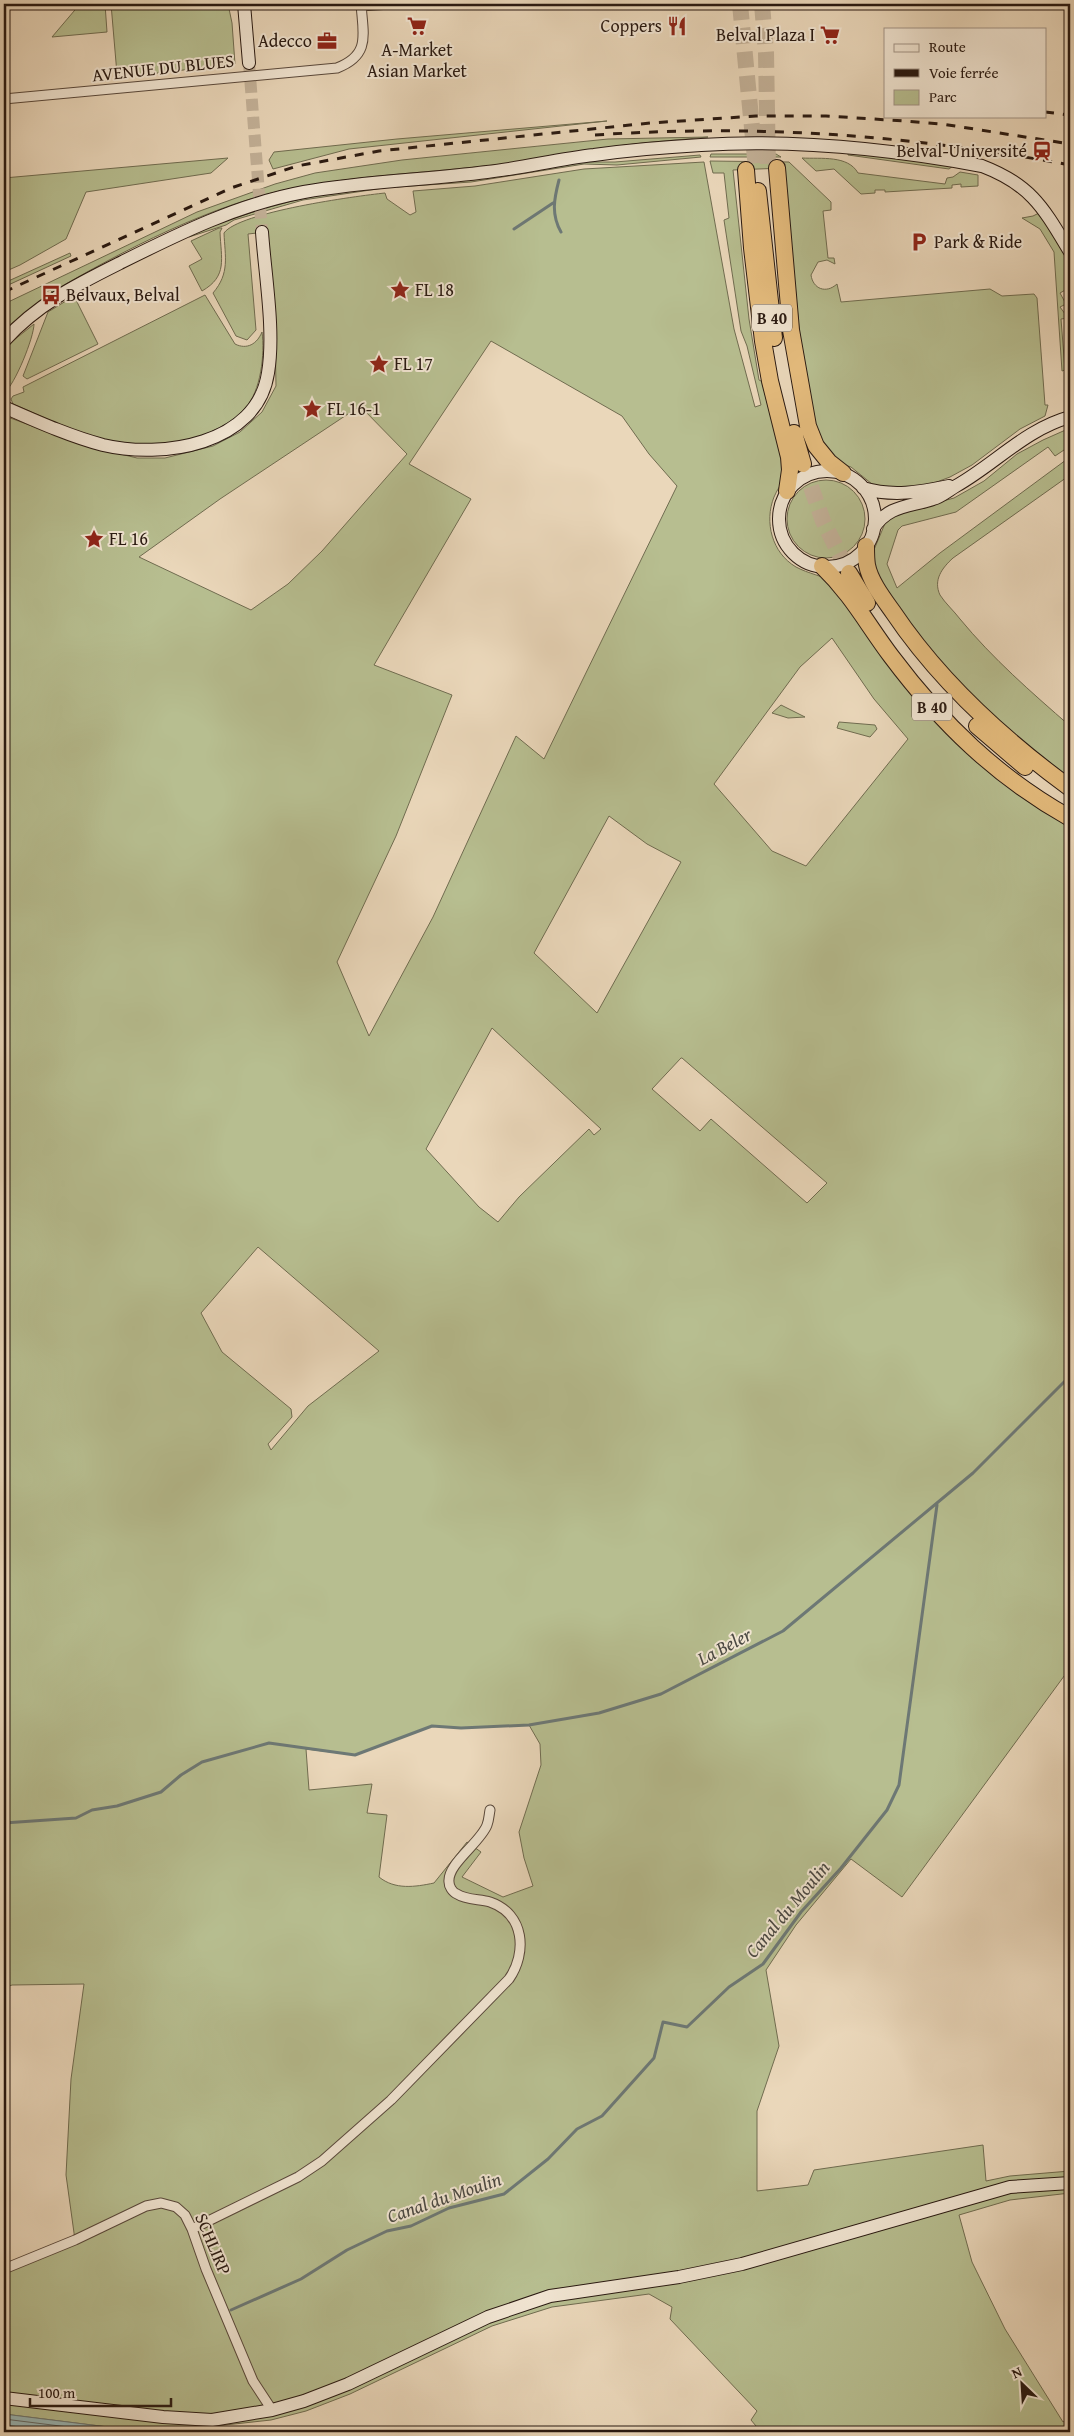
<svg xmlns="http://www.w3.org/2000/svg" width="1074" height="2436" viewBox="0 0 1074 2436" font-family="'Gentium Book Plus',serif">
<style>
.green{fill:#b7be90;stroke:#706c50;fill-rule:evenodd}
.water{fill:#9ab8b7;stroke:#6d7875}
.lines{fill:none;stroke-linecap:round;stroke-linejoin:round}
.shore{stroke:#626864;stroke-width:1}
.stream{stroke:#6d7875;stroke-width:3}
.secondary-tunnel{stroke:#c3b198;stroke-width:12;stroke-dasharray:12 6;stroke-linecap:butt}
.highway-tunnel{stroke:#c3b198;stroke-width:16;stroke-dasharray:16 8;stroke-linecap:butt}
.street-casing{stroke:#59483b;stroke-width:11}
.secondary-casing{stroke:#291911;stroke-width:14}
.highway-casing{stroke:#291911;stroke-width:18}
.street{stroke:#f1e5d2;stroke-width:9}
.secondary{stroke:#f1e5d2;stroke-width:12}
.highway{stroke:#e5bc7d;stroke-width:16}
.rail{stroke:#291911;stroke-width:3;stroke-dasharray:9 9;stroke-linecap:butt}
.labels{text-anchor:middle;stroke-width:4;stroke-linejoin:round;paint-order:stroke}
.shield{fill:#f1e5d2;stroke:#65564b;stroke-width:1}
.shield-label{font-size:16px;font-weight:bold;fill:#291911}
.poi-label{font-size:18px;fill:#291911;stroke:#f1e5d2;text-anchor:start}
.street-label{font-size:18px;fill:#291911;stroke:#f1e5d2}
.water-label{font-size:19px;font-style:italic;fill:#4b4943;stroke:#f1e5d2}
</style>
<rect width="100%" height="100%" fill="#ead7ba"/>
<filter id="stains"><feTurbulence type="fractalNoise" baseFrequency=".004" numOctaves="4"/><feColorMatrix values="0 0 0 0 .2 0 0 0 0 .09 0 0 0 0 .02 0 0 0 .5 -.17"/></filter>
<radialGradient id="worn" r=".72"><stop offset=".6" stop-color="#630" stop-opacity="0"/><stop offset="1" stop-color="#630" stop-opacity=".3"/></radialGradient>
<!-- green -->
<path class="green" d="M 80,4 L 105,4 L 107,32 L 52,37 Z
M 111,4 L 228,4 L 232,23 L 235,64 L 123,77 L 117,74 Z
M 607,121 L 349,149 L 273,169 L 269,160 L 274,152 L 397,139 Z
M 708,137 C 678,140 647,142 617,146 C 576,152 535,161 494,165 C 427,173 360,175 294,188 C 214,203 122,251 52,292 L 50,290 L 46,292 L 47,295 L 4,330 L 4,304 L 197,212 L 275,184 L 315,173 L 402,160 L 608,139 Z
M 848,152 L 953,166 L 949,169 L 848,155 Z
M 711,154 L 776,154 L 781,157 L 710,157 Z
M 700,155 L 701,157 L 617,165 L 584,164 L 471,182 L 397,187 L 397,184 L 578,162 L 615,162 Z
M 228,158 L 211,173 L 86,192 L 66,239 L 20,265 L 4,272 L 4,178 Z
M 802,158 C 821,159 848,155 858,173 L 945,184 L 947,178 L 953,177 L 960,172 L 978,175 L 978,186 L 961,187 L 961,184 L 952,185 L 952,188 L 885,192 L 885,190 L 875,190 L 875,193 L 861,194 L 834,169 L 816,171 Z
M 710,161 L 789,162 L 831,202 L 831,210 L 823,211 L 828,258 L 834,258 L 835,264 L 827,260 L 818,262 L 811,275 C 813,289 826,294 837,284 L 841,302 L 990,289 L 1002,296 L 1034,294 L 1037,298 L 1045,405 L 1048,405 L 1045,416 L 1020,429 L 972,465 L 950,477 L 926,486 L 880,488 L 872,484 L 851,467 L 838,463 L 820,446 L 805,392 L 784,168 L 733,170 L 749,319 L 759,380 L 763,382 C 770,404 783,436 786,458 C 789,477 780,483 774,497 C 764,522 772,553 796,567 C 809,574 821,575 835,583 L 919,696 L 1070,821 L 1070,1668 L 902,1897 L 851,1859 L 796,1925 L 766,1970 L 779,2046 L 757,2111 L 757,2191 L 808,2185 L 814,2170 L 983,2145 L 986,2181 L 1010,2176 L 1070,2171 L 1070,2193 L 1010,2200 L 959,2215 L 972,2262 L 1005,2329 L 1063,2422 L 1070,2417 L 1070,2432 L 761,2432 L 751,2420 L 757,2411 L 670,2319 L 672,2307 L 649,2294 L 552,2307 L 492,2326 L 350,2394 L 306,2411 L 271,2420 L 216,2426 L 218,2432 L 148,2432 L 4,2414 L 4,2269 L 75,2240 L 66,2175 L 71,2079 L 84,1984 L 12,1985 L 4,1988 L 4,418 L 5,416 L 83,445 L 137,458 L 165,458 L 213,446 L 240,432 L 262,412 L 276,386 L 275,331 L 266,232 L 248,234 L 256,330 L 247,340 L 236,336 L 213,293 C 230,273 225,257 224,233 C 239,212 356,196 385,193 L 387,199 L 410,215 L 416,212 L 413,191 L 475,186 L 584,169 L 704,162 L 734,329 L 755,407 L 761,405 L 747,346 L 741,331 L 724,220 L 729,218 L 724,173 L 713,173 ZM 491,341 L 622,416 L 649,454 L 677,486 L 544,759 L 516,736 L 433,917 L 369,1036 L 337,962 L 396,836 L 452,695 L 374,665 L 471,499 L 409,464 ZM 360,406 L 407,454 L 322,551 L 288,584 L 251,610 L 139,557 L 220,499 ZM 832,638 L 874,699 L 908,739 L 806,866 L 772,851 L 714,784 L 800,667 ZM 609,816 L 647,844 L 681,862 L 597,1013 L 534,953 ZM 492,1028 L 601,1129 L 594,1135 L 589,1129 L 519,1197 L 498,1222 L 479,1207 L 426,1149 ZM 681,1058 L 682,1058 L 827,1183 L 807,1203 L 711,1119 L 700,1131 L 652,1089 ZM 258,1247 L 379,1351 L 308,1406 L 271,1450 L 268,1444 L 292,1417 L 291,1409 L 222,1352 L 201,1313 ZM 529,1725 L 540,1744 L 541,1765 L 519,1832 L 524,1858 L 533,1886 L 503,1897 L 462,1877 L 481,1852 L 467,1842 L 434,1883 C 415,1887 395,1890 379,1877 L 387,1815 L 367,1813 L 372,1784 L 309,1790 L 306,1749 L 355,1755 L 432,1726 L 461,1728 Z
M 355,188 L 384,188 L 303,200 L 234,220 L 226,225 L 189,237 L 187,235 C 244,213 295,198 355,188 Z
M 1041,212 L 1070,262 L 1070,294 L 1067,289 L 1060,293 L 1066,304 L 1060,307 L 1068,318 L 1061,319 L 1065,370 L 1062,371 L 1054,252 L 1040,229 L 1022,218 L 1033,216 Z
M 219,228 L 222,228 L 220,232 C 221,259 228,276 202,291 L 189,266 L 202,259 L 191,241 Z
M 70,253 L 71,256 L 4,287 L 4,283 Z
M 205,295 L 235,344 C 247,350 257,344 262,332 C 265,353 261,392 245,408 C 214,442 161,448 117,442 C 81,436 46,418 13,404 L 11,399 L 13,396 L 24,392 L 23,387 Z
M 74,296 L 98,344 L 27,379 L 23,376 L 48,312 Z
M 34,324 C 34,337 15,385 4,393 L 4,348 Z
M 1070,428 L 1070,446 L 1055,456 L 1048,447 L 956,512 L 902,526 L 898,530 L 887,564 L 897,588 L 940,553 L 1070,457 L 1070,475 L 953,558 C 942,568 933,580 940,595 C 945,603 954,611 960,619 C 993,659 1031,692 1070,726 L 1070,783 L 974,704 L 889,601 L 871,557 L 886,521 L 894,514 L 954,498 L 984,481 L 1017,454 L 1043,440 Z
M787 519a39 39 0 1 1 78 0a39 39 0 1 1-78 0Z
M 781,705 L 805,717 L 788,718 L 772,713 Z
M 839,722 L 875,725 L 877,729 L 870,737 L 837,728 Z"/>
<!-- water -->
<path class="water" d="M 4,2414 L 148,2432 L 4,2432 Z"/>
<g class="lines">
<!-- shore -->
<path class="shore" d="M 4,2419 L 108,2432
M 4,2425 L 59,2432"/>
<!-- stream -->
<path class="stream" d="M 559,180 C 554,199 551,214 561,232
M 514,229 L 553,203
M 4,1823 L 76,1818 L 92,1810 L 117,1806 L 161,1792 L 181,1775 L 202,1762 L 269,1743 L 355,1755 L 432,1726 L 461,1728 L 529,1725 L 599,1713 L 661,1694 L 783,1631 L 973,1473 L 1070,1376
M 231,2310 L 301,2279 L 347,2250 L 387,2231 L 411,2226 L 449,2208 L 504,2194 L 548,2159 L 577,2129 L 602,2116 L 654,2058 L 663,2022 L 687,2027 L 729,1987 L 763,1964 L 801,1912 L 841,1868 L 887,1810 L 899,1785 L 937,1505"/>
<!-- secondary-tunnel -->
<path class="secondary-tunnel" d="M 249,63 L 262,232"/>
<!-- highway-tunnel -->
<path class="highway-tunnel" d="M 740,4 L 756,169
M 762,4 L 766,53 L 768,169
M 803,464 L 823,521 L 849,573"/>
<defs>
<path id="street" d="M 361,6 L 390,4
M 4,99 L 337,68 C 371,55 363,34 361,4
M 192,2229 L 298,2177 L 322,2161 L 391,2100 L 509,1979 C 527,1953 525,1914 490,1902 C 480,1899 466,1900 457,1894 C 452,1892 449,1886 449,1882 C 447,1864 481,1842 487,1825 C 489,1820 489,1815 490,1810
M 4,2269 L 75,2240 L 146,2206 L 161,2203 L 176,2207 L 185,2215 L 192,2229 L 206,2269 L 253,2381 L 272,2410"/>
<path id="secondary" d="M 244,4 L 249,63
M 4,341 C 37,304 78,284 122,262 C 180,233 239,204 304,192 C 365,181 426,180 487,172 C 523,168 558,159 594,155 C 629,150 665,147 701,145 C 795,139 890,149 982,166 C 1032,185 1044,209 1070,252
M 4,407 C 36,421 69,436 103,445 C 162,459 257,445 268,373 C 275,331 265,275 262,232
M779 519a48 48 0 1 1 96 0a48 48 0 1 1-96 0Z
M 863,488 C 892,497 920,492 949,486
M 873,529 C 888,505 909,507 933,499 C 941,497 949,490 956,486 C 995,464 1026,429 1070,417
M 4,2398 L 163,2417 L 212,2420 L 272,2410 L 304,2401 L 348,2384 L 488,2317 L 550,2296 L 679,2277 L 742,2264 L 1010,2187 L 1070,2183"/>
<path id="highway" d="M 777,168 L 791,330 L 808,426 L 816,446 L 829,462 L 843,473
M 746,170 L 752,248 L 763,341 L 770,381 L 789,457 L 790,470 L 787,491
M 758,191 L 774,338
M 794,433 L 803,464
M 866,546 C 866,552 866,559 867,565 C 870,581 883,598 893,612 C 940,682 1003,739 1070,788
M 822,566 C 852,595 867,624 891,656 C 942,724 997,777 1070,818
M 849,573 L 867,603
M 977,726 L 1025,767"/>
</defs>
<!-- street casing -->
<use href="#street" class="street-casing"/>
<!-- secondary casing -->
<use href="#secondary" class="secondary-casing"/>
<!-- highway casing -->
<use href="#highway" class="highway-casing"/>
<!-- street -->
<use href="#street" class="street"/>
<!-- secondary -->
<use href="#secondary" class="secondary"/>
<!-- highway -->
<use href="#highway" class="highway"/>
<!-- rail -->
<path class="rail" d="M 1045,112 L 1070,115
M 595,135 C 759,124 909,135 1070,165
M 4,292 L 231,188 L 297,166 L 379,151 L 650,123 L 756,116 L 826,116 L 905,121 L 942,124 L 1070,144"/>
</g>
<!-- icons -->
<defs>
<symbol id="supermarket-bare" viewBox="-9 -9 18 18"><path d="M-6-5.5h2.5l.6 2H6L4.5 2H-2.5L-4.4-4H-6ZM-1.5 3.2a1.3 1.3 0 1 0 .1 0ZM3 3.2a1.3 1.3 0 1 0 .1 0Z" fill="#8f2418" stroke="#f1e5d2" stroke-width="2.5" paint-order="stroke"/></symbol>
<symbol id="restaurant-bare" viewBox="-9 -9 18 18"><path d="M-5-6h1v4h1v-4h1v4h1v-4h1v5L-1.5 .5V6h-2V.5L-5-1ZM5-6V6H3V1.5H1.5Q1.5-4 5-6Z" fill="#8f2418" stroke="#f1e5d2" stroke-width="2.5" paint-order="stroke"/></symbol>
<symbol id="office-bare" viewBox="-9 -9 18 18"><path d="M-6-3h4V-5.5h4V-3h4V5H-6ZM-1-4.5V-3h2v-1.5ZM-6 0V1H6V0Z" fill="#8f2418" stroke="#f1e5d2" stroke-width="2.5" paint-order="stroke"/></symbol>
<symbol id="station-bare" viewBox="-9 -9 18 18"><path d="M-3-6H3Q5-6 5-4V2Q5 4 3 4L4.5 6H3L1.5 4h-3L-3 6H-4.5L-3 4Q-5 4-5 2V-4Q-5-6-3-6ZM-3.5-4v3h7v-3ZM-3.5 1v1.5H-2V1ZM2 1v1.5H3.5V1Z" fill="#8f2418" stroke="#f1e5d2" stroke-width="2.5" paint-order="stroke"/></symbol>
<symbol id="parking-bare" viewBox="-9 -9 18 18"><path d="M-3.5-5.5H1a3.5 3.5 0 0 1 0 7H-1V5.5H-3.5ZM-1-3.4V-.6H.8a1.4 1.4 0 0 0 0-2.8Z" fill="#8f2418" stroke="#f1e5d2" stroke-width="2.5" paint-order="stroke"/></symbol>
<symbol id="sight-bare" viewBox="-9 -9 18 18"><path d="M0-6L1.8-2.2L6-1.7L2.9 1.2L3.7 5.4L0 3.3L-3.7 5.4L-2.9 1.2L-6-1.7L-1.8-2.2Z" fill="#8f2418" stroke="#f1e5d2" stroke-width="2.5" paint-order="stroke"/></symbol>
<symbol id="bus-bare" viewBox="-9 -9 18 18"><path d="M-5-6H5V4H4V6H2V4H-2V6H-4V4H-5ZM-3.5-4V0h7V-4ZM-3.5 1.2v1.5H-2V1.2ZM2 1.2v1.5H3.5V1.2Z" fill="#8f2418" stroke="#f1e5d2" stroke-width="2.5" paint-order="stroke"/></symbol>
</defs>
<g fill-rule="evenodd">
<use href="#supermarket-bare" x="403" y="12" width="28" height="28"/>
<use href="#restaurant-bare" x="663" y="12" width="28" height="28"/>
<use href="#supermarket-bare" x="816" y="21" width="28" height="28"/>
<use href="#office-bare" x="313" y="27" width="28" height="28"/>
<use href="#station-bare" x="1028" y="137" width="28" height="28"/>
<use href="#parking-bare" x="905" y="228" width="28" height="28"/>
<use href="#sight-bare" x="386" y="276" width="28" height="28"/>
<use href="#bus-bare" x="37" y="281" width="28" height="28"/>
<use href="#sight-bare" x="365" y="350" width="28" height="28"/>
<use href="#sight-bare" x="298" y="395" width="28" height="28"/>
<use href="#sight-bare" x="80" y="525" width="28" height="28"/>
</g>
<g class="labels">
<!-- shield labels -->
<g class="shield">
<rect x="752" y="304.5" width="40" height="27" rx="4"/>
<rect x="912" y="693.5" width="40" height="27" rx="4"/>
</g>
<g class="shield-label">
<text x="772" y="324">B 40</text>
<text x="932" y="713">B 40</text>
</g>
<!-- poi labels -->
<g class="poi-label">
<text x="662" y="32" text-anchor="end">Coppers</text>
<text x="815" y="41" text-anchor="end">Belval Plaza I</text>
<text x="312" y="47" text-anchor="end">Adecco</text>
<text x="417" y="56" text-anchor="middle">A-Market<tspan x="417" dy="21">Asian Market</tspan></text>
<text x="1027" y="157" text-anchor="end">Belval-Université</text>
<text x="934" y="248">Park &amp; Ride</text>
<text x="415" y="296">FL 18</text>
<text x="66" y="301">Belvaux, Belval</text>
<text x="394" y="370">FL 17</text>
<text x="327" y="415">FL 16-1</text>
<text x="109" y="545">FL 16</text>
</g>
<!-- street labels -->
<g class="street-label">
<text transform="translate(163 68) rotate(-6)" y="6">AVENUE DU BLUES</text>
<text transform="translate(213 2244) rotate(67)" y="6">SCHLIRP</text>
</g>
<!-- water labels -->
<g class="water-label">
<text transform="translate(724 1646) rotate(-28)" y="7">La Beler</text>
<text transform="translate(787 1909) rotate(-50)" y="7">Canal du Moulin</text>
<text transform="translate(444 2197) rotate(-19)" y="7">Canal du Moulin</text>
</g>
</g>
<!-- margin -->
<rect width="1074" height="2436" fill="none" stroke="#ead7ba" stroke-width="20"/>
<rect x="5" y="5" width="1064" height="2426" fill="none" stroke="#291911" stroke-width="2.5"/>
<rect x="10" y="10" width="1054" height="2416" fill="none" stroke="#291911"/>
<!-- legend -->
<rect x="884" y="28" width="162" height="90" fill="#f1e5d2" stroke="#a19385"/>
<rect x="894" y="44" width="25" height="8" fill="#f1e5d2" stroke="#a19385"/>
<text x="929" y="52" font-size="15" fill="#291911">Route</text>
<rect x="894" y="69" width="25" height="8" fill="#291911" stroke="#a19385"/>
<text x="929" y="78" font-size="15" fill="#291911">Voie ferrée</text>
<rect x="894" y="90" width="25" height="15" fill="#b7be90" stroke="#a19385"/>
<text x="929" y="102" font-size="15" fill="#291911">Parc</text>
<!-- north arrow -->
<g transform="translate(1022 2384) rotate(335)" stroke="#f1e5d2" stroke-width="4" paint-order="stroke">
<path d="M0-4L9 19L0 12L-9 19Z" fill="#291911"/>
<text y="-8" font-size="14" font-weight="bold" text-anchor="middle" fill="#291911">N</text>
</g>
<!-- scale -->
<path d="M30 2398v8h141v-8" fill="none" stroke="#291911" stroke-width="2.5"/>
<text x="38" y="2398" font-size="15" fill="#291911" stroke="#f1e5d2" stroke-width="4" paint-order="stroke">100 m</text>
<rect width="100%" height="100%" filter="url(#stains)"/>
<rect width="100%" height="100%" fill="url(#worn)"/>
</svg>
